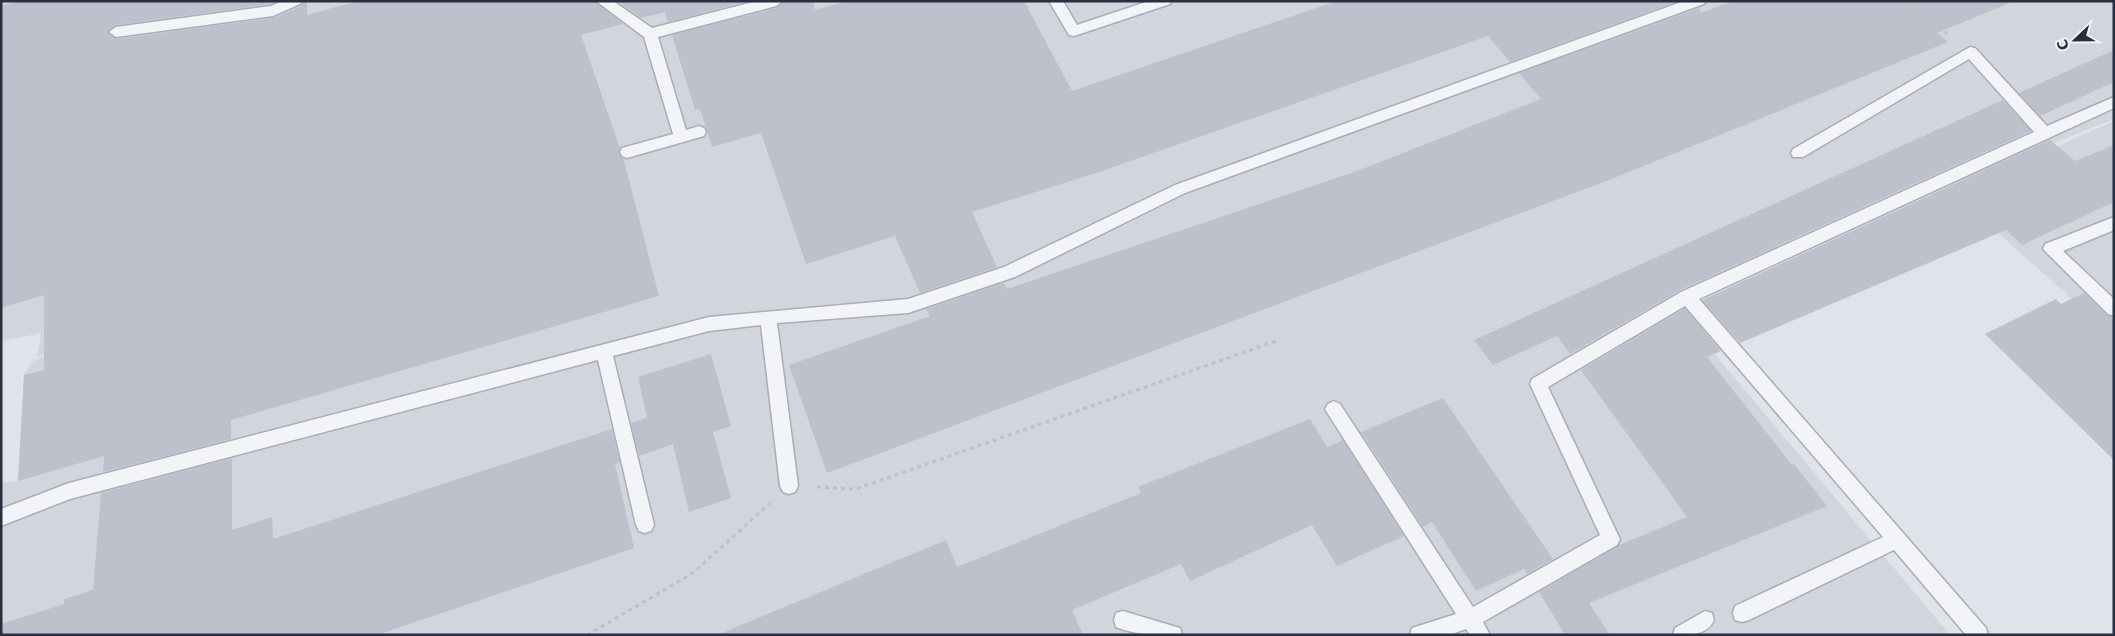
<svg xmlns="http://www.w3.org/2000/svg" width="2115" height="636" viewBox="0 0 2115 636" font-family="'DejaVu Sans',sans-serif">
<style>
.built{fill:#d2d5de}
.building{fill:#bec1cb}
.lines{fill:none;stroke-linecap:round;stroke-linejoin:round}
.lane-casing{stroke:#a9adb6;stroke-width:3}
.path{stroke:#bec1c7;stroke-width:3;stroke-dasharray:4 4;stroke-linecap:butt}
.lane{fill:#f3f4f7;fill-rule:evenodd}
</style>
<rect width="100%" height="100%" fill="#e0e3e9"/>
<!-- built -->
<path class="built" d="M 1,1 L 2114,1 L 2114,119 L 1678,294 L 1672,303 L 1950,635 L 1,635 L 1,483 L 18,481 L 24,375 L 33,361 L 338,243 L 37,357 L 41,333 L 1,341 Z
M 2114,121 L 2114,336 L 1953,193 Z"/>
<!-- building -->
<path class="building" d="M 19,1 L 277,1 L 270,4 L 116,25 L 107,32 L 116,39 L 273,18 L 301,6 L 304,1 L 307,1 L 307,15 L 358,1 L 594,1 L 623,24 L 581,35 L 616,137 L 620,148 L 618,153 L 623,158 L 628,176 L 659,296 L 231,420 L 231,439 L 103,472 L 104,456 L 18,481 L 24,375 L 44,370 L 44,295 L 1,308 L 1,6 Z
M 617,1 L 748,1 L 668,22 L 665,12 L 641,18 Z
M 785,1 L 813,1 L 815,10 L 847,1 L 1024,1 L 1072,91 L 1337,1 L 1678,1 L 1510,62 L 1488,36 L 1099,172 L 972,212 L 997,267 L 920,293 L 895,236 L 806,264 L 761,133 L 712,147 L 700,109 L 695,110 L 672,35 L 776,8 Z
M 1733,1 L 2012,2 L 1937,33 L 1948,42 L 1614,178 L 827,473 L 789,365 L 930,316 L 926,309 L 1004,283 L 1007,289 L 1357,171 L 1541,99 L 1519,73 L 1700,8 L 1701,13 Z
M 2114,50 L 2114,82 L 2040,116 L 2019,93 Z
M 2003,100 L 2031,131 L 1680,290 L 1570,354 L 1557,336 L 1493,365 L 1474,340 Z
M 2050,140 L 2075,161 L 2114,145 L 2114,202 L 2022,245 L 2006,230 L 1740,343 L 1702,300 Z
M 2084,293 L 2107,315 L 2114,318 L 2114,460 L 1985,334 L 2056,299 L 2061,304 Z
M 1685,308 L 1721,351 L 1707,357 L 1792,465 L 1794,464 L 1827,506 L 1589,603 L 1610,635 L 1565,635 L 1539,592 L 1619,545 L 1687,517 L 1581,370 Z
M 711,354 L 731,426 L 713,432 L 731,498 L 689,512 L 673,444 L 639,456 L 631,423 L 647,418 L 638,377 Z
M 1443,398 L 1553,559 L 1527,574 L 1524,569 L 1476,591 L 1432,522 L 1423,527 L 1361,432 Z
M 1310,419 L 1327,447 L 1343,440 L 1404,536 L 1337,566 L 1312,525 L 1190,581 L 1181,564 L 1072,610 L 1083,635 L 717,635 L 946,540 L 957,567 L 1141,493 L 1138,487 Z
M 612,429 L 620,462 L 615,464 L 634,548 L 377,635 L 1,635 L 1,624 L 64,604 L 64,599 L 93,590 L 101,493 L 232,458 L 232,530 L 272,517 L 273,539 Z"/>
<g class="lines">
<defs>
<path id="lane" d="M 282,1 L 302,1 L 300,4 L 273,16 L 116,37 L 109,32 L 116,27 L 271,6 Z
M 596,1 L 613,1 L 652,28 L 757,1 L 783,1 L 776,6 L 658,37 L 686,130 L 699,126 L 704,128 L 706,132 L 704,136 L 627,158 L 622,156 L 620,152 L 622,148 L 673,134 L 644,37 Z
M 1049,1 L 1063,1 L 1077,25 L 1149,1 L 1172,1 L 1170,4 L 1074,36 L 1069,35 Z
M 1684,1 L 1706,1 L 1704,4 L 1185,193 L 1015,277 L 908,313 L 777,323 L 798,486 L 795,492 L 789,494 L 783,492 L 780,486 L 761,325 L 709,331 L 613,356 L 654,525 L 651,531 L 645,533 L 639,531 L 636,525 L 598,360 L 70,499 L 1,526 L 1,509 L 69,483 L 709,317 L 908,299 L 1004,267 L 1175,185 Z
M 1970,47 L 1975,48 L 2047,126 L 2114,97 L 2114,108 L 1699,299 L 1986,628 L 1988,635 L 1966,635 L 1894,550 L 1749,620 L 1742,622 L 1735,620 L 1733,613 L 1735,606 L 1883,537 L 1685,306 L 1548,387 L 1617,533 L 1620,539 L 1617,545 L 1483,622 L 1490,635 L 1470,635 L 1466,629 L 1449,635 L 1410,635 L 1412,628 L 1456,614 L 1328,414 L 1325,409 L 1328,404 L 1334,401 L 1340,404 L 1473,607 L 1600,535 L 1530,384 L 1532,379 L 1681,292 L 2034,132 L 1969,59 L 1803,157 L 1793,157 L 1791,153 L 1793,149 Z
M 2114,217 L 2114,230 L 2063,251 L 2114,299 L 2114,316 L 2108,314 L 2043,249 L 2045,244 Z
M 1123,611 L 1173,626 L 1180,628 L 1182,635 C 1159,635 1138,636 1116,627 L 1114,620 L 1116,613 Z
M 1705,611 L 1712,613 L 1714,620 C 1707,636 1689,635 1673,635 L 1675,628 Z"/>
</defs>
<!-- lane casing -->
<use href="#lane" class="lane-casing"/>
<!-- path -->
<path class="path" d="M 1907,1 L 1950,36
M 817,487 L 856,489 L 1276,341
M 587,635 L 693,573 L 770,503"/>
<!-- lane -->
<use href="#lane" class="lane"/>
</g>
<!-- border -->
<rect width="2115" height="636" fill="none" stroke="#292f40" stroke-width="5"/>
<!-- north arrow -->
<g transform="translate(2075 40) rotate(248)" stroke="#f0f2f6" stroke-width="4" paint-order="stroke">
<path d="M0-4L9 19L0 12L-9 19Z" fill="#292f40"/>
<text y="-8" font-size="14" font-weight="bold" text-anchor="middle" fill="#292f40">С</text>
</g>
</svg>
